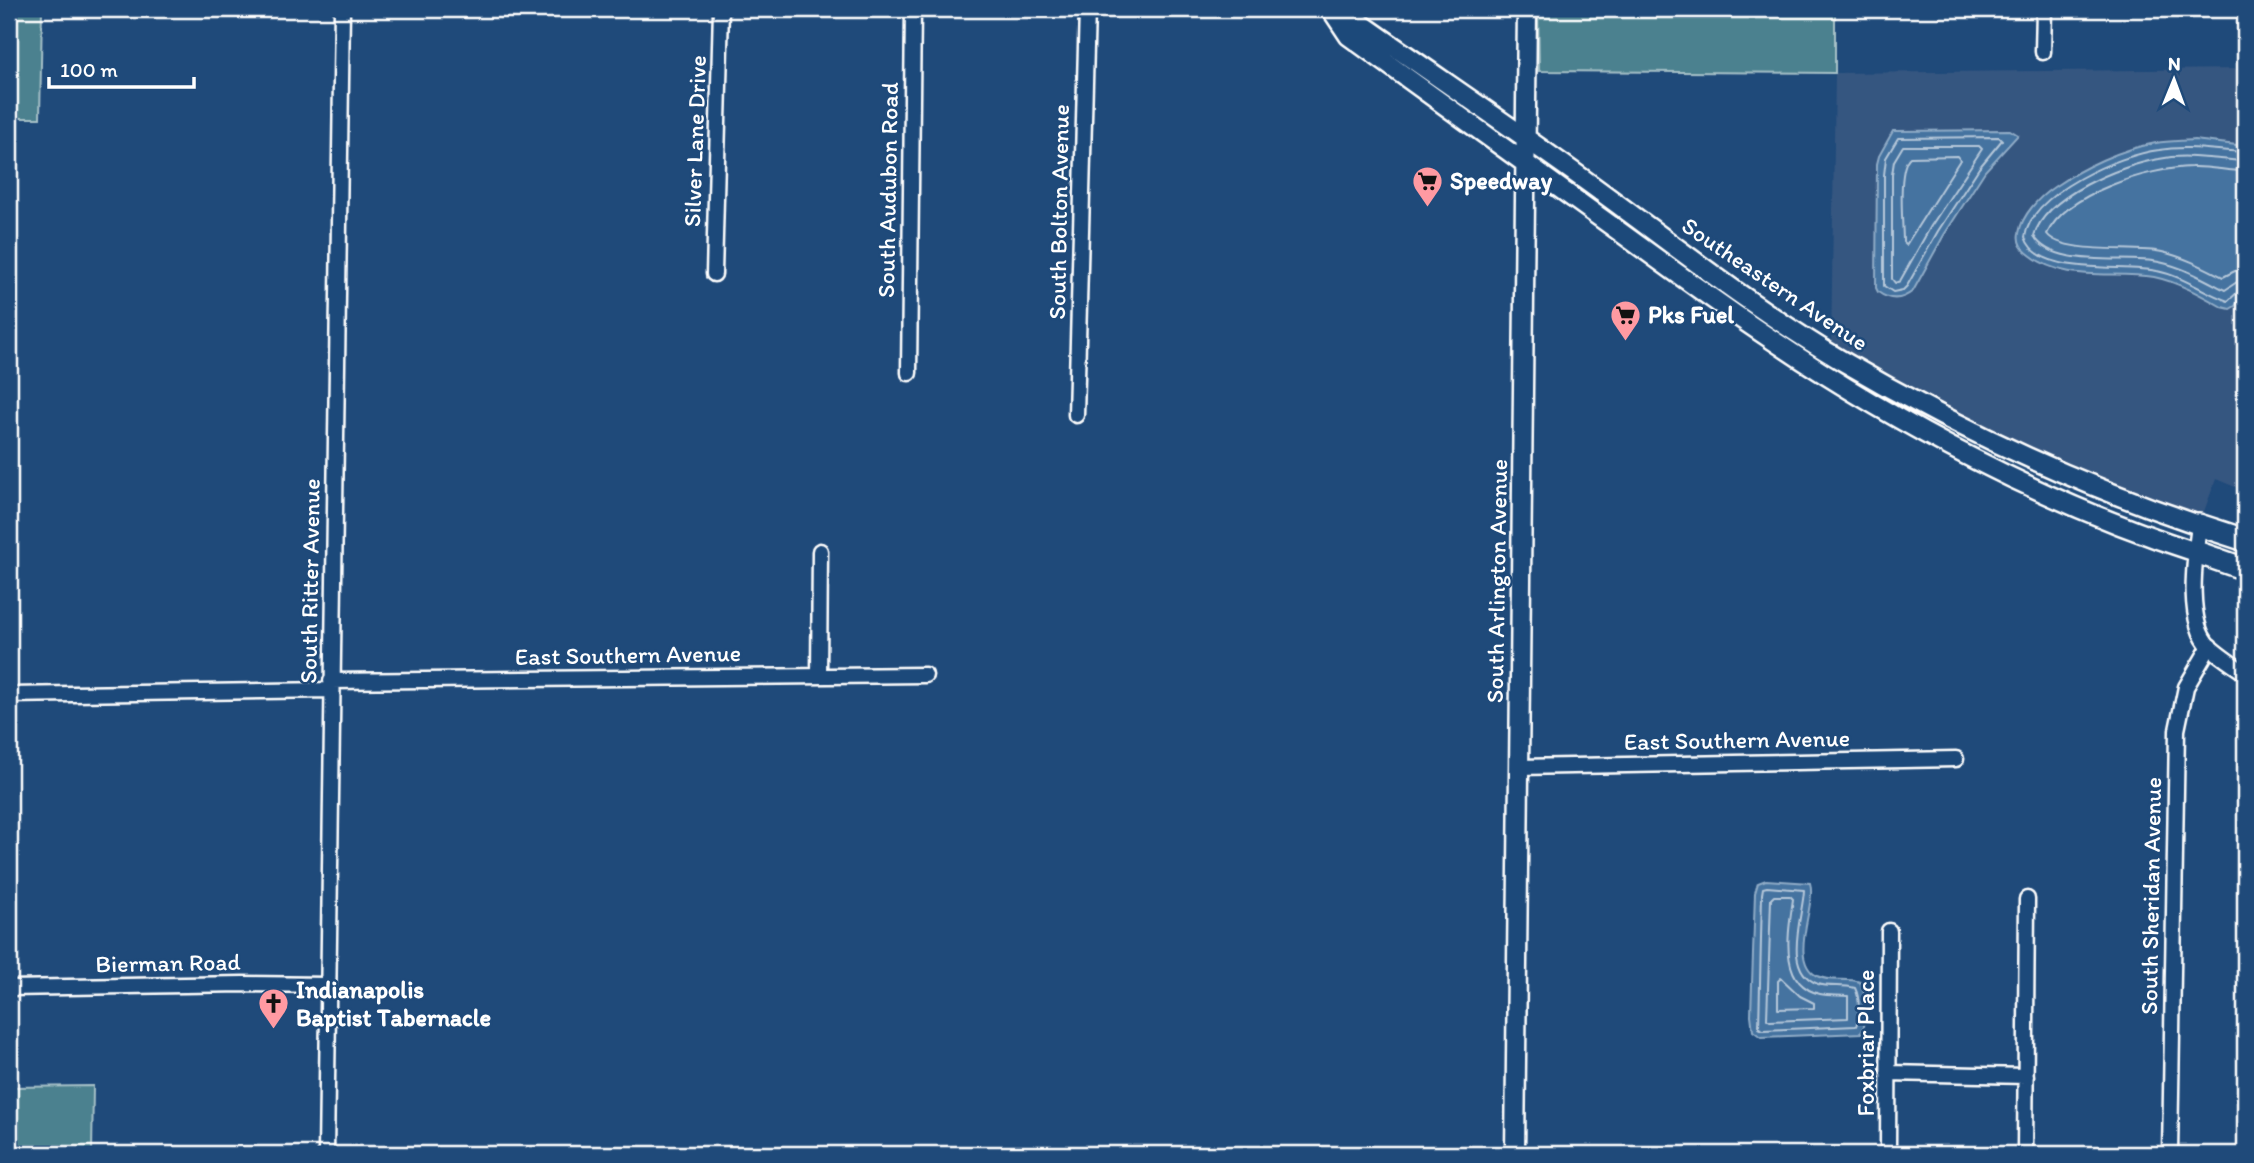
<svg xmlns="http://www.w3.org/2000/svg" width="2254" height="1163" viewBox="0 0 2254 1163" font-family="Itim,sans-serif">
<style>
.built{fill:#365680}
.green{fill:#4c818f;stroke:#a6c0c7;stroke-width:2}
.water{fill:#4573a0;stroke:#8fabc6;stroke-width:2}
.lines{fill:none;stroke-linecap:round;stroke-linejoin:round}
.shore{stroke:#b5c7d9;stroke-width:2}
.minor-casing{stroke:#fff;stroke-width:19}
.major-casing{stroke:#fff;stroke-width:23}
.highway-casing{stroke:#fff;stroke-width:26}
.minor{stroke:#1f4a7a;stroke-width:14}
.major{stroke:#1f4a7a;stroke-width:18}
.highway{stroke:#1f4a7a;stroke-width:21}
.labels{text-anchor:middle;stroke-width:5;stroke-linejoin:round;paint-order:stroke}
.street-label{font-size:24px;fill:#fff;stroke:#1f4a7a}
.poi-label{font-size:24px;font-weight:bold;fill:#fff;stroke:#1f4a7a;text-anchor:start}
</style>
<rect width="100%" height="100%" fill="#1f4a7a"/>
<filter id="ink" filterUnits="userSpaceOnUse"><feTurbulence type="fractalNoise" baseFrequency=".0143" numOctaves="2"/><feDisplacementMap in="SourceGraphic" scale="14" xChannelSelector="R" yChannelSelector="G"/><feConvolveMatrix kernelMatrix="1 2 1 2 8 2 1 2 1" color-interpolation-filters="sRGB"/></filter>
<g filter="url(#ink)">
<!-- built -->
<path class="built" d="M 2245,69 L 2245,491 L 2216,479 L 2199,525 L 1831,354 L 1835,73 Z"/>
<!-- green -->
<path class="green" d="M 9,9 L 42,9 L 40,118 L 9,118 Z
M 1538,9 L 1835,9 L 1835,73 L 1539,71 Z
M 93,1086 L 92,1154 L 9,1154 L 9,1087 Z"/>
<!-- water -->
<path class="water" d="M 2010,130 L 2018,135 L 1985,171 L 1944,235 L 1913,291 C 1902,300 1890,301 1878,292 L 1876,288 L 1877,164 L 1879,156 L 1893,131 L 1897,131 Z
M 2194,140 L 2245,146 L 2245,292 L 2235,306 L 2230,309 L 2222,307 C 2201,295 2178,282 2154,277 C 2112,270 2065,283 2030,255 C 2022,249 2017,243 2019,233 C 2022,215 2039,197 2054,187 C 2083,167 2121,149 2156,143 C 2168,141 2181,141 2194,140 Z
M 1766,880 L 1810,883 C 1817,905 1787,960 1817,976 C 1831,983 1847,977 1860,982 C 1867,996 1869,1019 1861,1033 L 1761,1037 L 1753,1031 L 1751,1015 L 1755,893 L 1758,883 Z"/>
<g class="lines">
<!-- shore -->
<path class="shore" d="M 1898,138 L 1999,137 L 2002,140 L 1979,168 L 1938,231 L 1907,286 L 1903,290 L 1893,292 L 1884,286 L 1884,175 L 1886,158 Z
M 1903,146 L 1979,146 L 1982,149 L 1931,226 L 1900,281 L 1895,283 L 1892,279 L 1892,175 L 1894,161 Z
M 2245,152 C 2216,151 2189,145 2159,150 C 2119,155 2032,192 2025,237 C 2038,278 2124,263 2157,271 C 2183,276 2204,293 2228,301 L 2239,291 L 2245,289
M 1910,157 L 1957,156 L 1960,160 L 1906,245 L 1903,242 C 1903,223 1897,168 1910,157 Z
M 2245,161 C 2216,160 2188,153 2159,159 C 2121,165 2045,196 2034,236 C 2053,269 2126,255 2159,262 C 2183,267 2204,279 2225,290 L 2237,282 L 2245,280
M 2245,171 C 2227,171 2209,166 2191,167 C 2149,168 2066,193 2047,234 C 2063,255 2135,246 2162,252 C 2184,257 2203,267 2223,277 L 2235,271 L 2245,270
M 1767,887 L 1804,890 C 1803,917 1781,970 1818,984 C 1830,988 1843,984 1855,988 C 1860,998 1860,1016 1856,1026 L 1763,1030 L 1759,1028 L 1762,894 L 1763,888 Z
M 1774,896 L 1790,896 L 1793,899 C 1789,930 1777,984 1820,994 C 1829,996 1839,995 1848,996 L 1848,1018 L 1770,1021 L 1767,1019 L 1771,899 Z
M 1781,978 L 1800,996 L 1814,1003 L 1814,1008 L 1778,1009 L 1778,981 Z"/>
<defs>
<path id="minor" d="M 2043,52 L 2044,9
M 714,274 L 721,9
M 909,373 L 913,9
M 1076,415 L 1087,9
M 2199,525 C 2195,557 2185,622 2210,647 C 2221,657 2234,665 2245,673
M 819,676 L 820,551
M 331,681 L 925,675
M 9,695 L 331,690
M 1519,767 L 1956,759
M 9,988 L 243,984 L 328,985
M 1888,1073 L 2026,1076
M 326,1154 L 342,9
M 1888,1154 L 1889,931
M 2025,1154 L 2027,899
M 2170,1154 L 2177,730 L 2186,687 L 2210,646"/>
<path id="major" d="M 1331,10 L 1359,22 C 1437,77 1516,130 1593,186 C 1674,245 1753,308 1839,359 C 1953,426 2074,483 2199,525
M 1333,12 L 1349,36 C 1432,96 1515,156 1598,216 C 1655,257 1712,300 1771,339 C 1898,425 2049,505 2196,552
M 1515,1154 L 1527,9"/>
<path id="highway" d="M 2199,525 L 2245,540
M 2196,552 L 2245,569"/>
</defs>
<!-- minor casing -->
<use href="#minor" class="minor-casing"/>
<!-- major casing -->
<use href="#major" class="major-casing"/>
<!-- highway casing -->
<use href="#highway" class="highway-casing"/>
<!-- minor -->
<use href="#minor" class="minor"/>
<!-- major -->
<use href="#major" class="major"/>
<!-- highway -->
<use href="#highway" class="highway"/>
</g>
</g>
<!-- icons -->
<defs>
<symbol id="supermarket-pin" viewBox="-11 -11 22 30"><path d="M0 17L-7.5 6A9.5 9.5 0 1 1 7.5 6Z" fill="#ff9aa2" stroke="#1f4a7a"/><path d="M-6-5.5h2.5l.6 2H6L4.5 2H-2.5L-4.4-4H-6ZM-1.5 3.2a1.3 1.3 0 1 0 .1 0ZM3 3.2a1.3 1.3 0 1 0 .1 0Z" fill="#111"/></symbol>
<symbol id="church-pin" viewBox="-11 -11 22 30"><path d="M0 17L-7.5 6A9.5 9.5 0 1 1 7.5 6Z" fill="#ff9aa2" stroke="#1f4a7a"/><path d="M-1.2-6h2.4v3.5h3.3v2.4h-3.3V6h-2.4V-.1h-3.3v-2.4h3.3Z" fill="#111"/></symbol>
</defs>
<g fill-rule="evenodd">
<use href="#supermarket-pin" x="1410" y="164" width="35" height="47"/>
<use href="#supermarket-pin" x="1608" y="298" width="35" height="47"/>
<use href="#church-pin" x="256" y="986" width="35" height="47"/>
</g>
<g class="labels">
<!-- street labels -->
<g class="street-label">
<text transform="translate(695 141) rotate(-88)" y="8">Silver Lane Drive</text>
<text transform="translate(888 190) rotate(-89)" y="8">South Audubon Road</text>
<text transform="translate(1059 212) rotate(-89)" y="8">South Bolton Avenue</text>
<text transform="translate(1775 284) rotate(34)" y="8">Southeastern Avenue</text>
<text transform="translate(310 581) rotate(-89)" y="8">South Ritter Avenue</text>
<text transform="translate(1497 581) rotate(-89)" y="8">South Arlington Avenue</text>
<text transform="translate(628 655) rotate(-1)" y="8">East Southern Avenue</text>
<text transform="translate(1737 740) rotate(-1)" y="8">East Southern Avenue</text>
<text transform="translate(2151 896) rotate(-89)" y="8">South Sheridan Avenue</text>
<text transform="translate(168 963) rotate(-1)" y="8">Bierman Road</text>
<text transform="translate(1866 1043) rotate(-90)" y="8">Foxbriar Place</text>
</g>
<!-- poi labels -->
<g class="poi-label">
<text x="1450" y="189">Speedway</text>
<text x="1648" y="323">Pks Fuel</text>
<text x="296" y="998">Indianapolis<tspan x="296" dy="28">Baptist Tabernacle</tspan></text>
</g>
</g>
<!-- margin -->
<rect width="2254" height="1163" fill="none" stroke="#1f4a7a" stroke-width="35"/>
<rect x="18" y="18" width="2219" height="1128" fill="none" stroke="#fff" stroke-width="2.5" filter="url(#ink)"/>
<!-- north arrow -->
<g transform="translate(2174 80) rotate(1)" stroke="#1f4a7a" stroke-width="5" paint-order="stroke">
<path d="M0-5L12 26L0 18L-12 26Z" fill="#ffffff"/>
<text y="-10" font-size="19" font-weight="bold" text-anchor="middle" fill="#ffffff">N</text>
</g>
<!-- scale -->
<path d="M49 77v10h145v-10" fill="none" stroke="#ffffff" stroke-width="3.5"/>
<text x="60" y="77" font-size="21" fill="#ffffff" stroke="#1f4a7a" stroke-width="5" paint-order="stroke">100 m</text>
</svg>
